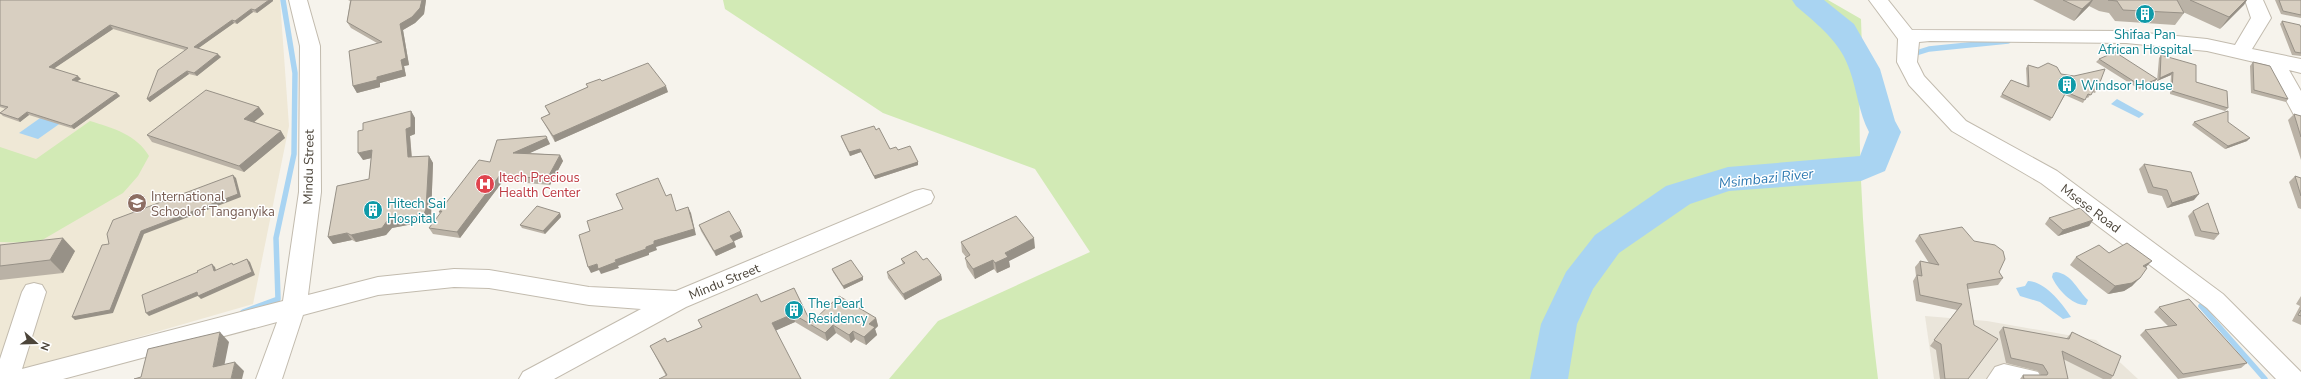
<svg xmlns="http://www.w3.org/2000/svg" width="2301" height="379" viewBox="0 0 2301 379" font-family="'Nunito Sans',sans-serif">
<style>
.residential{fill:#eae5da}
.education{fill:#efe8d6}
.green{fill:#d2eab5}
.water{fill:#a9d4f2}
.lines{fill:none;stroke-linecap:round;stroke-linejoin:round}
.stream{stroke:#a9d4f2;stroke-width:5.5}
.river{fill:#a9d4f2;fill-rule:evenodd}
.minor-casing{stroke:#c2bbae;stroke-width:2}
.minor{fill:#fff;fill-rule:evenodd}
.wall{fill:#bab2a6}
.shaded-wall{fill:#979187}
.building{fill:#d8cfc1;stroke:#979187}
.labels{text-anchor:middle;stroke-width:3;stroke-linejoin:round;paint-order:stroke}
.culture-label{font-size:13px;fill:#0d838f;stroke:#fff;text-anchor:start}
.street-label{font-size:13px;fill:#4b4439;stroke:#fff}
.health-label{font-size:13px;fill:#be3a42;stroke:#fff;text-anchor:start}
.education-label{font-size:13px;fill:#785e54;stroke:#fff;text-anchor:start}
.water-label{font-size:14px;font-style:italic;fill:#2e7ab2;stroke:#fff}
</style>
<rect width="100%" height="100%" fill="#f6f3ec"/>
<!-- residential -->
<path class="residential" d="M 1925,316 L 1987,321 L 2096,340 L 2138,379 L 1934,379 Z"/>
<!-- education -->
<path class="education" d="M 0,0 L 280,0 L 289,126 L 253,304 L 0,377 Z"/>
<!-- green -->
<path class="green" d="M 723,0 L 1828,0 L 1861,19 L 1862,49 L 1860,58 C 1857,165 1865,273 1878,379 L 889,379 L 938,321 L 1090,252 L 1035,169 L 883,113 L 725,9 Z
M 90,121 C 113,128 137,135 149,156 L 138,176 L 123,193 L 37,243 L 0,242 L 0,147 L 36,159 Z"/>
<!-- water -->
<path class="water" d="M 81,89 L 99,96 L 38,139 L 19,133 Z
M 2117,99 L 2144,114 L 2139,118 L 2111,104 Z
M 2056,272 C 2072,274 2078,291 2088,300 L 2086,305 C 2073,306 2057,289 2052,277 L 2053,273 Z
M 2028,281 C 2045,281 2063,304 2071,317 L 2063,319 L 2040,302 L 2020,296 L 2016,288 L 2025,286 Z"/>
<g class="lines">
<!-- stream -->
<path class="stream" d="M 1913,54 L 1929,49 L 2008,41
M 2201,306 L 2265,379
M 243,312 L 278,299 L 276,238 L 294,154 L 295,73 L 283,0"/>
<!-- river -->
<path class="river" d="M 1792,0 L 1824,0 L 1854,24 L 1880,69 L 1895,121 L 1901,132 L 1885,171 L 1861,181 L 1729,191 L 1690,204 L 1619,253 L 1593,289 L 1577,324 L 1568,379 L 1530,379 L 1541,324 L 1566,272 L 1595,235 L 1666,186 L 1728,167 L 1860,156 L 1869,132 C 1859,113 1857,91 1850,71 C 1841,42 1818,25 1796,6 Z"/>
<defs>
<path id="minor" d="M 289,0 L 307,0 L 320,46 L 321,192 L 308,295 L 378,277 L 454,269 L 489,270 L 589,287 L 676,291 L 915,191 L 923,189 L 931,191 L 934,197 L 931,203 L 686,307 L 554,379 L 519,379 L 523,372 L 641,309 L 589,305 L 489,288 L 454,287 L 378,295 L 303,315 L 282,379 L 256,379 L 277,322 L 63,379 L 0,379 L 0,359 L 22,292 L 26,285 L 34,283 L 42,285 L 46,292 L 22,369 L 283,301 L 299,192 L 300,46 Z
M 1869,0 L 1888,0 L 1912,30 L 2126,31 L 2207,39 L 2235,45 L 2251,18 L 2245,0 L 2263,0 L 2271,18 L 2252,49 L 2301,59 L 2301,73 L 2289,70 L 2301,91 L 2301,117 L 2294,115 L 2267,65 L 2207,51 L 2126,43 L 1930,41 L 1919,42 L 1917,62 L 1924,76 L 1966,121 L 2057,171 L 2223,294 L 2301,372 L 2301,379 L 2276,379 L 2207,308 L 2041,183 L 1952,131 L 1909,85 L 1897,62 L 1898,39 Z
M 2004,364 L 2038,372 L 2042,379 L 1987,379 L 1995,367 Z"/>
</defs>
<!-- minor casing -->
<use href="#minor" class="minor-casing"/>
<!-- minor -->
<use href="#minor" class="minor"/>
</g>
<!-- wall -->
<path class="wall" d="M 0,0 L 273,0 L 273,1 L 257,13 L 253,12 L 237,24 L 234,23 L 198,48 L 221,57 L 197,76 L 189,74 L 150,102 L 147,99 L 185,50 L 113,29 L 54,68 L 81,79 L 77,81 L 117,93 L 120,96 L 74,129 L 29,115 L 20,122 L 3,116 L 0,113 L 6,109 L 0,107 Z
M 348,0 L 426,0 L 424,14 L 415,23 L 403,30 L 409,65 L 404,66 L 406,76 L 380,83 L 380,87 L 357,93 L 353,86 L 377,43 L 351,28 L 347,22 L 350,1 Z
M 2033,0 L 2247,0 L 2220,29 L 2183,12 L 2184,13 L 2175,25 L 2115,21 L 2109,13 L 2099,11 L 2089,6 L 2074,21 Z
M 2275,0 L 2301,0 L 2301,18 L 2281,14 Z
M 2282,21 L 2301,28 L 2301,56 L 2292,55 L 2280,24 Z
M 2161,55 L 2196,82 L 2228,108 L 2225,111 L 2170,94 L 2171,75 L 2157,81 L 2159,58 Z
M 2099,59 L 2157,79 L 2154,82 L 2139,89 L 2096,62 Z
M 2253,62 L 2288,99 L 2286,102 L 2251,93 L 2250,66 Z
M 2028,65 L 2038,68 L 2061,74 L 2097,90 L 2095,93 L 2092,92 L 2088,98 L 2086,97 L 2083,103 L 2065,95 L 2050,121 L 2000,97 L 2011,80 L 2027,86 L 2026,68 Z
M 602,81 L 668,92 L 555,142 L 544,123 L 541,118 L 549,114 L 545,106 L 588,87 L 586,84 Z
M 259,107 L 264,114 L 254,122 L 281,131 L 285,138 L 244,172 L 152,142 L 147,135 Z
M 411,111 L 415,118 L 415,134 L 410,136 L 412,157 L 429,156 L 433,163 L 431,216 L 429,221 L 392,228 L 386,235 L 356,242 L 352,240 L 333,244 L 328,237 L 369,179 L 371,158 L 363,160 L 363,130 Z
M 2294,114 L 2301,116 L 2301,160 L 2288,120 Z
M 2194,122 L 2247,141 L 2225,149 L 2192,125 Z
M 876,130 L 890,149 L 898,150 L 918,162 L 918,165 L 875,179 L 861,152 L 850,156 L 842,139 L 841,136 Z
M 546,136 L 550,144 L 529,153 L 560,155 L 563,161 L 550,185 L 503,181 L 460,238 L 433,234 L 429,228 L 440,214 L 439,212 L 490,162 Z
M 2144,164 L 2194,200 L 2167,208 L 2162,196 L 2148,193 L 2139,169 Z
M 2295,176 L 2301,178 L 2301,209 L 2298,208 L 2289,182 Z
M 2193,211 L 2219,234 L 2214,240 L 2195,236 L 2188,216 Z
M 560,213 L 561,217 L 545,234 L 522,228 L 520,225 Z
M 2049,218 L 2093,220 L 2089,226 L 2058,236 L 2045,224 Z
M 699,225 L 743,237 L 734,241 L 736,247 L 716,256 L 701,231 Z
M 1919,235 L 1999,272 L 2003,278 L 1998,285 L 1968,289 L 1968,379 L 1940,379 L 1936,350 L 1930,346 L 1957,310 L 1916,301 L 1913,281 L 1916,276 L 1915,267 L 1920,261 L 1929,263 L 1915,241 Z
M 961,242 L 1035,248 L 1009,261 L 1010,267 L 997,273 L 994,269 L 975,279 L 967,267 L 965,258 L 966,257 L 962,252 Z
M 0,245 L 75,251 L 63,273 L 0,280 Z
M 2109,253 L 2146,268 L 2132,286 L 2124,291 L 2108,294 L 2070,265 L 2076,257 Z
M 901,259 L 923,260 L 941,275 L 942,280 L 905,300 L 888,278 L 887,272 L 903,264 Z
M 832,269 L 863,277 L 863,280 L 844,289 L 833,272 Z
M 794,288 L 811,323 L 876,318 L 878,326 L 875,329 L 877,335 L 866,345 L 855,339 L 851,343 L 836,333 L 827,341 L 795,322 L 666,376 L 650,346 L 667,342 Z
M 2301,296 L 2301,325 L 2292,321 L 2300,306 L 2296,304 Z
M 2159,307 L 2247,363 L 2241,368 L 2178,379 L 2140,335 L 2145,330 L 2168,326 L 2154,312 Z
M 2003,327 L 2066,339 L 2072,332 L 2113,376 L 2111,379 L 2103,379 L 2063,359 L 2068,379 L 2020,379 L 2023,375 L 2041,375 L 2038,371 L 2006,363 L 1999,332 Z"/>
<!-- shaded-wall -->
<path class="shaded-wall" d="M 269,0 L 273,0 L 273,1 L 257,13 L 255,10 Z
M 422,0 L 426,0 L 424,14 L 415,23 L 403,30 L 409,65 L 404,66 L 406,76 L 380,83 L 380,87 L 357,93 L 353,86 L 377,77 L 401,60 L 400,24 Z
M 2092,0 L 2093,0 L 2089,6 L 2074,21 L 2082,9 Z
M 2246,0 L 2247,0 L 2244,5 L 2220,29 L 2229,17 Z
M 251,9 L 253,12 L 237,24 L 235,21 Z
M 232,20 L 234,23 L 196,50 L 194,47 Z
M 110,25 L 113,29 L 52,70 L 49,67 Z
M 218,54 L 221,57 L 197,76 L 194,73 Z
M 187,71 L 189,74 L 150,102 L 147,99 Z
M 2173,72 L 2171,75 L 2157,81 L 2160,78 Z
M 78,76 L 81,79 L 74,83 L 72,80 Z
M 2157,79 L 2154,82 L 2139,89 L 2141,86 Z
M 666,86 L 668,92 L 555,142 L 553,136 Z
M 117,93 L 120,96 L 74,129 L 71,126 Z
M 259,107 L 264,114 L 249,126 L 244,119 Z
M 411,111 L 415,118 L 415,134 L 410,136 L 412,164 L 408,157 L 406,129 Z
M 27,112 L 29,115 L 20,122 L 18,119 Z
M 281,131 L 285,138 L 244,172 L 239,166 Z
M 546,136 L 550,144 L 517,159 L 513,153 Z
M 2250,138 L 2247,141 L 2225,149 L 2228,146 Z
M 860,149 L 861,152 L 850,156 L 849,152 Z
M 372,150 L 376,157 L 363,160 L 358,153 Z
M 560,155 L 563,161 L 550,185 L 547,179 Z
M 429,156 L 433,163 L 431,216 L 429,221 L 392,228 L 386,235 L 356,242 L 351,235 Z
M 918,162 L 918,165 L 875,179 L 874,176 Z
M 233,175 L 236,178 L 241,197 L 144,234 L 113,313 L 75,320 L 72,317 L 141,231 Z
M 500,175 L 503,181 L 460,238 L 457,232 Z
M 2199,194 L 2194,200 L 2167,208 L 2172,203 Z
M 688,207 L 691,213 L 696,235 L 656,247 L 657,250 L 649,253 L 649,255 L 618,266 L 615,260 L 646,247 L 654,241 Z
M 560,213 L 561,217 L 545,234 L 543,231 Z
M 2093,220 L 2089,226 L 2058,236 L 2063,230 Z
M 741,231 L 743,237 L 732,242 L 730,236 Z
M 347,233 L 352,240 L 333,244 L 328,237 Z
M 63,238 L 75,251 L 63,273 L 50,260 Z
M 1034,238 L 1035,248 L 1009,261 L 1010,267 L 997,273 L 995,263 L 1005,253 Z
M 734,242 L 736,247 L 716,256 L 714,251 Z
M 247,259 L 250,262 L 255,275 L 201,299 L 198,296 Z
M 993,260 L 994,269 L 975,279 L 973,269 Z
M 2152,261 L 2144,269 L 2143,266 Z
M 616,262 L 619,268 L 601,274 L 599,270 L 591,273 L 588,267 L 597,264 Z
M 212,264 L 215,267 L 217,274 L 214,271 Z
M 941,275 L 942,280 L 905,300 L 903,294 Z
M 863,277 L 863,280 L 844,289 L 843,286 Z
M 2140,278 L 2132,286 L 2124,291 L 2108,294 L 2115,286 Z
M 197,292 L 200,295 L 149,316 L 146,313 Z
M 793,314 L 795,322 L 775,331 L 772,323 Z
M 876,318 L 878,326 L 875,329 L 877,335 L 866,345 L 864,337 L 869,324 Z
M 833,325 L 836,333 L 827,341 L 825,333 Z
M 853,331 L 855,339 L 851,343 L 849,335 Z
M 220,332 L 229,342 L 222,377 L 213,367 Z
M 235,362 L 244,371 L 242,379 L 231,379 Z"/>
<!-- building -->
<path class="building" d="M 0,0 L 269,0 L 255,10 L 251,9 L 235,21 L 232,20 L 194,47 L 218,54 L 194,73 L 187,71 L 147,99 L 158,70 L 188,48 L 110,25 L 49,67 L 78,76 L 72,80 L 117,93 L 71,126 L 27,112 L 18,119 L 0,113 L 8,107 L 0,105 Z
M 351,0 L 422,0 L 420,8 L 412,17 L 400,24 L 406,58 L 401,60 L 403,70 L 377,77 L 377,80 L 353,86 L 349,51 L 382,42 L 347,22 Z
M 2063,0 L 2092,0 L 2082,9 Z
M 2108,0 L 2177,0 L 2184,13 L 2123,10 L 2117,1 Z
M 2190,0 L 2246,0 L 2229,17 Z
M 2279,0 L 2301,0 L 2301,15 L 2283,11 Z
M 2282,21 L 2300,25 L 2301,28 L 2301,53 L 2295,52 Z
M 2115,52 L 2157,79 L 2141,86 L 2099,59 Z
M 2161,55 L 2196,65 L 2196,82 L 2227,91 L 2228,108 L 2172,91 L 2173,72 L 2160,78 Z
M 2253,62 L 2270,66 L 2288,99 L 2254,90 Z
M 648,63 L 666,86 L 553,136 L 541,118 L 550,114 L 545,106 L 588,87 L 586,84 L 600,79 L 602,81 Z
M 2048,63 L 2057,67 L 2061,74 L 2074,76 L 2105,69 L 2097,90 L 2094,89 L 2091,95 L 2088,94 L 2085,100 L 2066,92 L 2052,118 L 2002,94 L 2011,80 L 2029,87 L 2028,65 L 2038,68 Z
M 206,90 L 259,107 L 244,119 L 281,131 L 239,166 L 147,135 Z
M 411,111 L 411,127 L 406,129 L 408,157 L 429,156 L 426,209 L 424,214 L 387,221 L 382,228 L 351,235 L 347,233 L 328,237 L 337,186 L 369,179 L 372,150 L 358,153 L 358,131 L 363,130 L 363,123 Z
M 2228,111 L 2228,122 L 2250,138 L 2228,146 L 2194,122 Z
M 2294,114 L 2301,116 L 2301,137 Z
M 874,126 L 876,130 L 879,128 L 890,149 L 896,147 L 898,150 L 910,146 L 918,162 L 874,176 L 860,149 L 849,152 L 841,136 Z
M 546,136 L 547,138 L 513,153 L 560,155 L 547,179 L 500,175 L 457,232 L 429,228 L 442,211 L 439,212 L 479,160 L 490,162 L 497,140 Z
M 2144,164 L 2191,172 L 2199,194 L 2172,203 L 2167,190 L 2153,187 Z
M 233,175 L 238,194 L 141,231 L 110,310 L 72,317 L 102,245 L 109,244 L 107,234 L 113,220 Z
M 2295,176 L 2301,178 L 2301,196 Z
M 658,178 L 666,196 L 671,194 L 676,211 L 688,207 L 694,229 L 654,241 L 654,244 L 646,247 L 646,249 L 615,260 L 616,262 L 598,269 L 597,264 L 588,267 L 579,235 L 590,231 L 587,221 L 623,209 L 616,194 Z
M 2208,203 L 2219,234 L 2201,231 L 2193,211 Z
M 537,206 L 560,213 L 543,231 L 520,225 Z
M 2080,208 L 2093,220 L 2063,230 L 2049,218 Z
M 729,211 L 741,231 L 730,236 L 734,242 L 714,251 L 699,225 Z
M 1016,216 L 1034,238 L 1005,253 L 1008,257 L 995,263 L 993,260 L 973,269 L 965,258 L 970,255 L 961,242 Z
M 1962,227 L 1974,241 L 1995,245 L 2003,251 L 2005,259 L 1999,272 L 2003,278 L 1967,284 L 1974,325 L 1998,339 L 1968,379 L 1945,379 L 1941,344 L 1934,340 L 1962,304 L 1920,295 L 1917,275 L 1922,276 L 1920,261 L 1939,265 L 1919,235 Z
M 63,238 L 50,260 L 0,266 L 0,245 Z
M 2127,243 L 2152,261 L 2143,266 L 2147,268 L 2140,278 L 2132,283 L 2115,286 L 2076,257 L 2099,245 L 2109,253 Z
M 916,251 L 923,260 L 927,258 L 941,275 L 903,294 L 887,272 L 905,263 L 901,259 Z
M 247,259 L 252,272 L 198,296 L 197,292 L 146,313 L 142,295 L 198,272 L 197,271 L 212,264 L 214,271 L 232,263 L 233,265 Z
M 851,260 L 863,277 L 843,286 L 832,269 Z
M 794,288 L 811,323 L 839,296 L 876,318 L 869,324 L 875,327 L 864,337 L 853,331 L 849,335 L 833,325 L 825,333 L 793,314 L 772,323 L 801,379 L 659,379 L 667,375 L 650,346 L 665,338 L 667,342 L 702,327 L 698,320 L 757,294 L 761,302 Z
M 2189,299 L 2247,363 L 2183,374 L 2145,330 L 2177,325 L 2159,307 Z
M 2301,310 L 2301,316 L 2298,315 Z
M 2003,327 L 2069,339 L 2072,332 L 2121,356 L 2113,376 L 2062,351 L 2068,379 L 2024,379 L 2023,375 L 2047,375 L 2048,373 L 2043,365 L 2011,358 Z
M 220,332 L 213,367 L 235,362 L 231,379 L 134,379 L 141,377 L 148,349 Z"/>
<!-- icons -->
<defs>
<symbol id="building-disc" viewBox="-11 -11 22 22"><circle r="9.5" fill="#0f9aa8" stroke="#fff"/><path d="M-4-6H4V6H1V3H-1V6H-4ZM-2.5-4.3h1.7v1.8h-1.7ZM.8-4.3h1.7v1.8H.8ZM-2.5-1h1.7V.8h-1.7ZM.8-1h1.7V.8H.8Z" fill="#fff"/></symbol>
<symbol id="hospital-disc" viewBox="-11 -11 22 22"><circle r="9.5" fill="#e0444e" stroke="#fff"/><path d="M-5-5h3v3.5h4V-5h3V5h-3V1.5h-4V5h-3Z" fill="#fff"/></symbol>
<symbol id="school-disc" viewBox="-11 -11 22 22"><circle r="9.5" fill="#8d6e63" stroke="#fff"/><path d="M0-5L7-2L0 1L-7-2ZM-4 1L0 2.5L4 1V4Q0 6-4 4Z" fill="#fff"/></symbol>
</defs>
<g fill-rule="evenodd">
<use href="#building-disc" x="2134" y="3" width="22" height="22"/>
<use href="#building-disc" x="2056" y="74" width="22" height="22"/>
<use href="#hospital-disc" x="474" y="173" width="22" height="22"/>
<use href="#school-disc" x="126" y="192" width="22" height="22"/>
<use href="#building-disc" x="362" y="199" width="22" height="22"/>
<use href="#building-disc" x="783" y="299" width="22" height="22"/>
</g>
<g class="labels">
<!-- culture labels -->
<g class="culture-label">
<text x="2145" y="39" text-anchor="middle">Shifaa Pan<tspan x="2145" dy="15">African Hospital</tspan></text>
<text x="2081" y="90">Windsor House</text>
<text x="387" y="208">Hitech Sai<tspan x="387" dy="15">Hospital</tspan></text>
<text x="808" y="308">The Pearl<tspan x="808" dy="15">Residency</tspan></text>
</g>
<!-- street labels -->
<g class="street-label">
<text transform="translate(308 167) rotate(-89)" y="5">Mindu Street</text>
<text transform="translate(2091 208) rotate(37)" y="5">Msese Road</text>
<text transform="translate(724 281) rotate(-22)" y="5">Mindu Street</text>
</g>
<!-- health labels -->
<g class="health-label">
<text x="499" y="182">Itech Precious<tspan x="499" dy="15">Health Center</tspan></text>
</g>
<!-- education labels -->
<g class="education-label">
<text x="151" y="201">International<tspan x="151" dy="15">School of Tanganyika</tspan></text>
</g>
<!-- water labels -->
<g class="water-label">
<text transform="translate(1766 178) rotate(-6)" y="5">Msimbazi River</text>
</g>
</g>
<!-- north arrow -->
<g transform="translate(36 343) rotate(110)" stroke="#ffffff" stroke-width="3" paint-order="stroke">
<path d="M0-3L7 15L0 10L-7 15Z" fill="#4b4439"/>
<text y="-6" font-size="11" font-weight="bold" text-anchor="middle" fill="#4b4439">N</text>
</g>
</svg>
